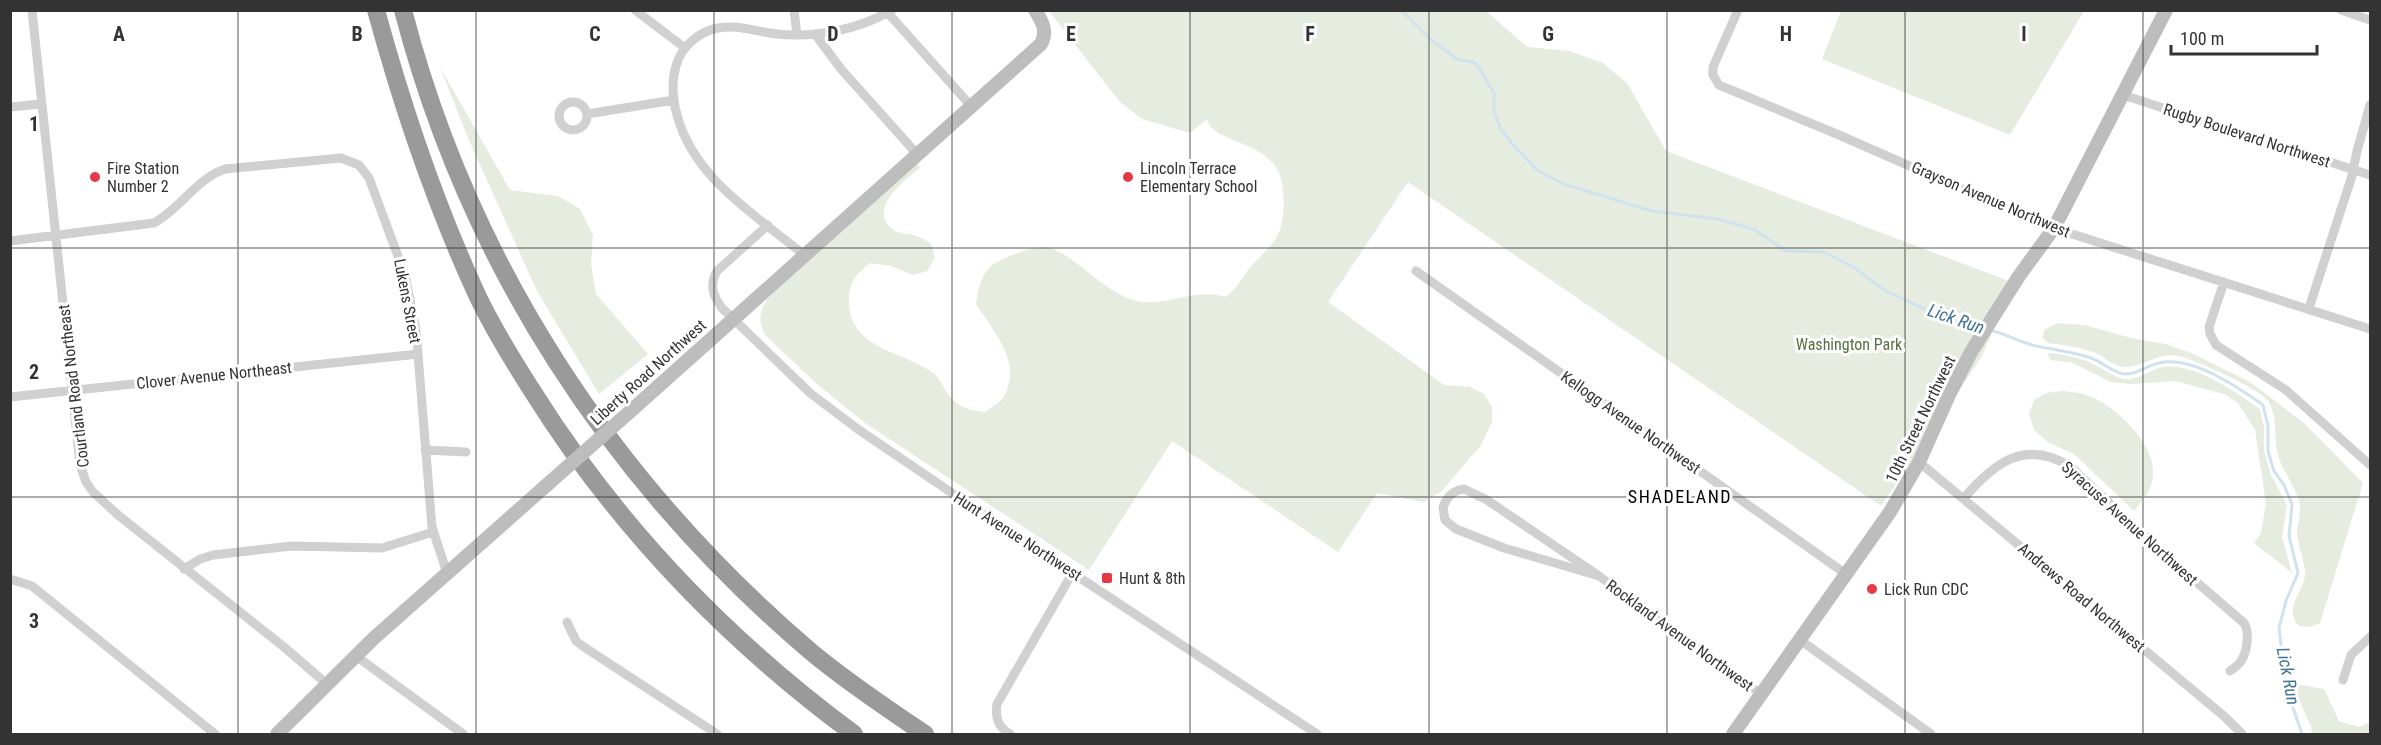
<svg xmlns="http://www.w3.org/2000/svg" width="2381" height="745" viewBox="0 0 2381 745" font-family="'Roboto Condensed',sans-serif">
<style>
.green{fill:#e6ecdf}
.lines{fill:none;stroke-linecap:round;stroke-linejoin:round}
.stream{stroke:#cfe2ee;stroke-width:3}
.street{stroke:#d0d0d0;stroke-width:9}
.secondary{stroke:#bdbdbd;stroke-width:14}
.highway{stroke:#9a9a9a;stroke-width:18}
.secondary-bridge{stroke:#bdbdbd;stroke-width:14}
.grid{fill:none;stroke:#333;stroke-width:1.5;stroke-opacity:0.55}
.poi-dot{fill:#e63946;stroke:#fff;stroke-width:2}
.labels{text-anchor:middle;stroke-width:6;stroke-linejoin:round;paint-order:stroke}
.street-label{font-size:16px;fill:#333;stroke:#fff}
.poi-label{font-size:16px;fill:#333;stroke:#fff;text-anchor:start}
.park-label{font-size:16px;fill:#56703f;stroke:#fff}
.water-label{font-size:18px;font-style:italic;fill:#3f7597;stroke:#fff}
.neighbourhood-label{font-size:18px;letter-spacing:1.5px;fill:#000;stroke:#fff}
.grid-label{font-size:20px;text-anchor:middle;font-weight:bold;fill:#333;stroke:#fff;stroke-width:6;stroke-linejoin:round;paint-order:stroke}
</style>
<rect width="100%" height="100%" fill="#fff"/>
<!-- green -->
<path class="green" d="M 1048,10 L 1486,11 L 1527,47 L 1570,51 L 1603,63 L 1627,83 L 1666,151 L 2014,283 L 1982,356 L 1881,506 L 1408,182 L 1328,302 L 1444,385 L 1470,387 L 1484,394 L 1492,407 L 1492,422 L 1481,445 L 1442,491 L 1423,502 L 1377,493 L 1338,552 L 1172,441 L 1089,570 L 865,423 L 817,384 L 767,337 C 757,323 759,312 768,298 L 916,162 L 920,168 C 906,179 868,207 891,228 C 897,234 906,233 913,235 C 919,236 925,240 931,243 L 935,258 L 927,271 L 913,275 L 891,266 L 870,263 C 854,276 848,284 849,305 C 853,350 903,351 933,373 C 938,376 941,382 944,388 C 954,405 965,410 984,412 C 990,408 999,404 1003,398 C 1024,364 994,332 976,304 C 980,279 984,265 1010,256 C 1020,252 1039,245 1050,248 C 1082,259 1108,299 1144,302 C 1172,304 1197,288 1225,297 C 1235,291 1241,279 1248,270 C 1257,259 1268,250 1276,238 C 1286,223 1286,187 1278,171 C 1263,140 1211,142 1207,119 L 1190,133 L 1142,119 L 1120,102 Z
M 1841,11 L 1841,10 L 2084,11 L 2010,135 L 1822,59 Z
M 440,67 L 510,190 L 558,196 L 580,209 L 593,235 L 591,264 L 596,294 L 648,354 L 599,394 L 537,291 L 468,138 Z
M 2058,323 L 2085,325 L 2131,338 L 2165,344 L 2189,352 L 2250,382 L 2304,423 L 2363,483 L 2320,623 L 2310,627 L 2299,626 C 2281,605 2307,592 2305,571 C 2304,558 2297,545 2297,531 C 2298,521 2302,509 2299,500 C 2293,482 2280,468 2277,450 C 2274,434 2278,416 2268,401 C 2258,388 2196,360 2179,356 C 2158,352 2144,367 2126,367 C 2113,367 2104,356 2093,352 C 2078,347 2064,345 2048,343 L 2043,338 L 2044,330 Z
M 2051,353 C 2064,355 2078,357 2091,363 C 2103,368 2111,376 2124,379 C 2136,381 2148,371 2159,368 C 2189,359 2236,392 2260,409 L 2264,428 L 2264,450 L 2271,475 L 2287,505 L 2282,537 L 2292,573 L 2254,543 L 2261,533 L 2266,503 L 2255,430 L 2238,403 L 2224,394 L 2175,381 L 2131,384 L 2111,382 L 2073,363 L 2050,360 L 2047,354 Z
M 2062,391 C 2070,392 2081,392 2089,396 C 2116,406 2156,445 2153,475 C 2152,490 2143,500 2134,511 L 2074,454 L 2049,443 L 2034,430 L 2029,414 L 2034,400 L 2046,393 Z
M 2291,683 L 2324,689 L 2339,721 L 2359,727 L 2370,722 L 2370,734 L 2312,734 L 2311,726 Z"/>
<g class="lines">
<!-- stream -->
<path class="stream" d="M 1401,10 L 1430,39 L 1457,59 L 1476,63 L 1494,93 L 1494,113 L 1501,129 L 1512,144 L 1537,170 L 1564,184 L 1652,211 L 1718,219 L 1753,229 L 1786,251 L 1824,252 L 1853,267 L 1886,291 L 1955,323 L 1982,328
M 1989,330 C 2004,333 2017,341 2032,345 C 2052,350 2072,351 2091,358 C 2103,362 2111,372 2124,374 C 2137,375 2147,365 2159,363 C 2191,355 2238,387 2263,405 L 2268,426 L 2268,451 L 2274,471 L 2284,485 L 2292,504 L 2289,536 L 2298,573 L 2286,601 L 2279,628 L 2286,687 L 2302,734"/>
<!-- street -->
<path class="street" d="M 32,10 L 80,465 L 86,482 L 93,492 L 118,515 L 284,647 L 328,685
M 635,10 L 685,48
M 794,10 L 797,35
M 1738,10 L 1713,67 L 1713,75 L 1719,85 L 1839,135 L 2044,225 L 2370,329
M 2341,10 L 2370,20
M 888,13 L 971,106
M 815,34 L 841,69 L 917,154
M 2123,95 L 2370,175
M559 116a14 14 0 1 1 28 0a14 14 0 1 1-28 0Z
M 10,107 L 41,104
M 587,114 L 674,100
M 768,225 L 717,271 C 709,285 713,296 722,308 L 810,393 L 859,430 L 986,516 L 1317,734
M 10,241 L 154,223 C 180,209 196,179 225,169 L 341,158 L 359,165 L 369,178 L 405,275 L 416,330 L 432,527 L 447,573
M 804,255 C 756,215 694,179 677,115 C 673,100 671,82 676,66 C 681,47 698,32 718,28 C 737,24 757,32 777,34 C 815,38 858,30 892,10
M 1416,271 L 1846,574
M 2224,282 L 2209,327 L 2210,334 L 2216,345 L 2286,390 L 2370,465
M 2309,308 L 2352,176 L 2357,151 L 2370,105
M 10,397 L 418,354
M 425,450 L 466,452
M 1919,462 L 2225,717 L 2242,734
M 1464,489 L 1487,500 L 1599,576 L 1504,548 L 1456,529 L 1445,520 L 1443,507 C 1447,497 1453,490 1464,489 Z
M 1964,498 C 1994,463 2025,438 2071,467 L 2156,547 L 2244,623 C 2250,632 2247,652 2241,661 C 2239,665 2234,668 2230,671
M 184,569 L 200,559 L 213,555 L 292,546 L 382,548 L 433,532
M 1599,576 L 1725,670 L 1762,694
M 10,579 L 32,586 L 215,734
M 567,622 L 576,641 L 584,647 L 717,734
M 1800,640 L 1931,734
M 356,656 L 463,734
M 2343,680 L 2351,655 L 2370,637
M 1010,734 C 998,727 995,718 997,704 L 1073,572"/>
<!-- secondary -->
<path class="secondary" d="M 634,408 L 1041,44 C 1048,31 1042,21 1035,10
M 277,734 L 374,638 L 549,483
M 1733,734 L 1890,512 L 1919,462 L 1950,393 L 1971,352 L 2019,276 L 2054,228 L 2166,10"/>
<!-- highway -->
<path class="highway" d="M 376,10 C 403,109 435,204 478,297 C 494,330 513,361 533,392 C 617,526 727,640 854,734
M 403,10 C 469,264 611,481 810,651 C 846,681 886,708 925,734"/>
<!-- secondary-bridge -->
<path class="secondary-bridge" d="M 549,483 L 634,408"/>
</g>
<!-- grid -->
<path class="grid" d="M 238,10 L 238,734M 476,10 L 476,734M 714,10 L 714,734M 952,10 L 952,734M 1190,10 L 1190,734M 1429,10 L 1429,734M 1667,10 L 1667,734M 1905,10 L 1905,734M 2143,10 L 2143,734M 10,248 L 2370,248M 10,497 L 2370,497"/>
<!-- markers -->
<g class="poi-dot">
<circle cx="95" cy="177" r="6"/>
<circle cx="1128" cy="177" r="6"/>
<rect x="1101" y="572" width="12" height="12" rx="3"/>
<circle cx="1872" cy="589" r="6"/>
</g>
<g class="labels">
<!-- street labels -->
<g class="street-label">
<text transform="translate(2247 135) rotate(18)" y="6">Rugby Boulevard Northwest</text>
<text transform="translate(1991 199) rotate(23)" y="6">Grayson Avenue Northwest</text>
<text transform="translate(408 301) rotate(79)" y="6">Lukens Street</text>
<text transform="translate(648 372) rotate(-42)" y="6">Liberty Road Northwest</text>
<text transform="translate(214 375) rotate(-6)" y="6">Clover Avenue Northeast</text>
<text transform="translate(73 386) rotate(-97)" y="6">Courtland Road Northeast</text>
<text transform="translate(1920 419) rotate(-64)" y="6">10th Street Northwest</text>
<text transform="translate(1631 422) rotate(35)" y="6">Kellogg Avenue Northwest</text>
<text transform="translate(2130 523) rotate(42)" y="6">Syracuse Avenue Northwest</text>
<text transform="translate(1018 536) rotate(33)" y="6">Hunt Avenue Northwest</text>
<text transform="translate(2082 597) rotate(40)" y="6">Andrews Road Northwest</text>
<text transform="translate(1680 635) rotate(36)" y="6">Rockland Avenue Northwest</text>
</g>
<!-- poi labels -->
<g class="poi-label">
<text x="107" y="174">Fire Station<tspan x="107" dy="18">Number 2</tspan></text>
<text x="1140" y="174">Lincoln Terrace<tspan x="1140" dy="18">Elementary School</tspan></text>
<text x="1119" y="584">Hunt &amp; 8th</text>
<text x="1884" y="595">Lick Run CDC</text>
</g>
<!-- park labels -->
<g class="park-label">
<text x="1849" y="350">Washington Park</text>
</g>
<!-- water labels -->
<g class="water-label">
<text transform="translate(1956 319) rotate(19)" y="6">Lick Run</text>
<text transform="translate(2288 676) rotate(79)" y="6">Lick Run</text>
</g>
<!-- neighbourhood labels -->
<g class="neighbourhood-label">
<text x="1680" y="503">SHADELAND</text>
</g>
</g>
<g class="grid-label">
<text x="119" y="41">A</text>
<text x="357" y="41">B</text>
<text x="595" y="41">C</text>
<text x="833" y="41">D</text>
<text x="1071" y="41">E</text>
<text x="1310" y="41">F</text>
<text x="1548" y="41">G</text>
<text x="1786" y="41">H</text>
<text x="2024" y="41">I</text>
<text x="34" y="131">1</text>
<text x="34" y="379">2</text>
<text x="34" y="628">3</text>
</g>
<!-- border -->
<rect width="2381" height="745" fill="none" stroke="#333333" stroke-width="24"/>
<!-- scale -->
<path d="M2171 45v9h146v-9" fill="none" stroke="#333333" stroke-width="3"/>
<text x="2180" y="45" font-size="18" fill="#333333" stroke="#ffffff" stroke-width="4.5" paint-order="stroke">100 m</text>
</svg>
